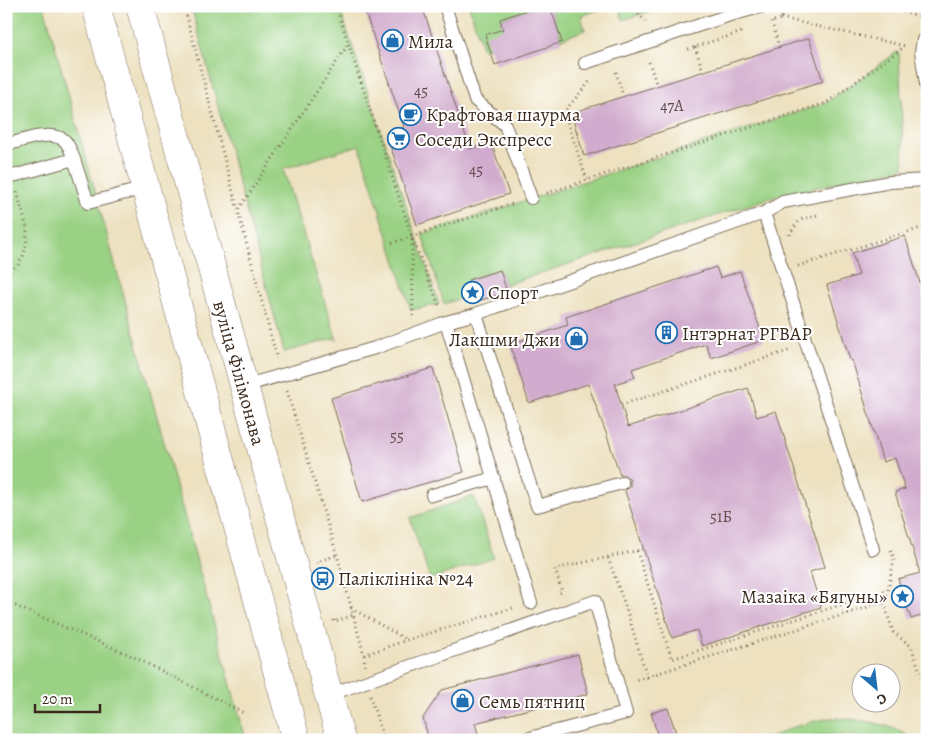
<svg xmlns="http://www.w3.org/2000/svg" width="933" height="746" viewBox="0 0 933 746" font-family="Alegreya,serif">
<style>
.green{fill:#9ad184;stroke:#6a7e51}
.building{fill:#d1acce}
.lines{fill:none;stroke-linecap:round;stroke-linejoin:round}
.service-casing{stroke:#796a57;stroke-width:14}
.primary-casing{stroke:#796a57;stroke-width:29}
.path{stroke:#796a57;stroke-width:3;stroke-dasharray:1 4;stroke-linecap:butt}
.service{stroke:#fff;stroke-width:12}
.primary{stroke:#fff;stroke-width:28}
.labels{text-anchor:middle;stroke-width:4;stroke-linejoin:round;paint-order:stroke}
.number-label{font-size:16px;fill:#604a4a}
.poi-label{font-size:19px;fill:#3b2a1e;stroke:#fff;text-anchor:start}
.street-label{font-size:19px;fill:#3b2a1e;stroke:#fff}
</style>
<rect width="100%" height="100%" fill="#fff"/>
<filter id="ink" filterUnits="userSpaceOnUse"><feTurbulence type="fractalNoise" baseFrequency=".02" numOctaves="2"/><feDisplacementMap in="SourceGraphic" scale="10" xChannelSelector="R" yChannelSelector="G"/><feConvolveMatrix kernelMatrix="1 2 1 2 8 2 1 2 1" color-interpolation-filters="sRGB"/></filter>
<filter id="wash" filterUnits="userSpaceOnUse"><feTurbulence type="fractalNoise" baseFrequency=".0096" numOctaves="4" result="noise"/><feDisplacementMap in="SourceGraphic" scale="20" xChannelSelector="R" yChannelSelector="G"/><feGaussianBlur stdDeviation="1.12" result="paint"/><feColorMatrix in="noise" values="0 0 0 0 0 0 0 0 0 0 0 0 0 0 0 0 0 1.4 0 .05"/><feComposite in="paint" operator="in"/></filter>
<g filter="url(#wash)">
<rect width="100%" height="100%" fill="#ede1c0"/>
<!-- green -->
<path class="green" d="M 6,6 L 44,6 L 246,740 L 6,740 Z
M 191,6 L 339,6 L 439,304 L 411,310 L 359,145 L 283,169 L 337,341 L 336,338 L 284,352 Z
M 469,6 L 538,6 L 500,19 L 503,29 L 489,48 L 483,50 Z
M 550,6 L 609,6 L 581,16 L 585,30 L 561,39 Z
M 619,6 L 666,6 L 623,20 Z
M 897,52 L 899,54 L 904,168 L 770,198 L 505,285 L 500,270 L 468,280 L 473,294 L 444,304 L 422,234 L 826,103 Z
M 474,496 L 494,558 L 430,579 L 410,518 Z
M 831,718 C 853,719 876,721 897,730 C 903,733 909,737 915,740 L 871,740 L 849,735 L 816,736 L 804,740 L 767,740 L 788,729 L 811,722 Z"/>
<g id="blocks">
<!-- building -->
<path class="building" d="M 363,6 L 422,6 L 470,149 L 491,142 L 509,194 L 417,225 L 386,133 L 404,127 Z
M 538,6 L 550,6 L 562,42 L 495,65 L 485,35 L 503,29 L 500,19 Z
M 809,38 L 823,81 L 584,156 L 571,113 Z
M 905,236 L 927,305 L 927,614 L 911,619 L 898,579 L 920,573 L 895,492 L 905,489 L 895,458 L 883,462 L 852,360 L 850,360 L 827,285 L 859,275 L 852,253 Z
M 716,267 L 720,278 L 740,271 L 764,340 L 711,358 L 706,344 L 632,369 L 635,377 L 615,384 L 628,427 L 748,388 L 757,417 L 776,411 L 825,567 L 810,572 L 821,607 L 702,646 L 697,630 L 672,638 L 625,491 L 630,486 L 630,480 L 625,475 L 620,475 L 606,433 L 588,384 L 529,403 L 510,344 L 568,325 L 566,317 Z
M 500,270 L 507,292 L 475,302 L 468,280 Z
M 433,368 L 464,472 L 362,502 L 331,398 Z
M 578,654 L 588,694 L 475,723 L 480,740 L 429,740 L 423,718 L 442,690 Z
M 668,708 L 678,740 L 659,740 L 651,713 Z"/>
</g>
</g>
<g filter="url(#ink)">
<use href="#blocks" fill-opacity="0" stroke="#796a57" stroke-width="1"/>
<g class="lines">
<defs>
<path id="service" d="M 445,6 L 475,100 L 505,125 L 531,198
M 927,38 L 923,40 L 921,52 L 927,90
M 585,63 L 727,16 L 764,6
M 6,145 C 21,141 52,129 65,141 C 69,145 72,154 74,159
M 6,178 L 74,159 L 88,203 L 145,188
M 764,213 L 873,549
M 476,314 L 537,506 L 622,483
M 446,322 L 531,603
M 244,386 L 375,348 L 446,322 L 476,314 L 764,213 L 783,202 L 890,182 L 927,180
M 432,495 L 494,478
M 328,695 L 595,601 L 626,713 L 522,740"/>
<g id="primary">
<path d="M 96,6 L 296,740"/>
<path id="s1" d="M 140,6 C 205,251 274,495 341,740"/>
</g>
</defs>
<!-- service casing -->
<use href="#service" class="service-casing"/>
<!-- primary casing -->
<use href="#primary" class="primary-casing"/>
<!-- path -->
<path class="path" d="M 184,6 L 277,359
M 336,6 L 412,237 L 440,308
M 632,6 L 648,25
M 884,6 L 924,18 L 927,16
M 462,11 L 475,6
M 781,18 L 905,46
M 774,21 L 782,19 L 780,12
M 772,22 L 779,47
M 695,47 L 703,71
M 688,49 L 742,32
M 649,62 L 657,86
M 616,72 L 623,96
M 587,180 L 564,112 L 591,80
M 547,193 L 826,103 L 904,47
M 239,209 L 349,43
M 790,235 L 790,233 L 800,220 L 817,215
M 412,240 L 413,316
M 392,243 L 515,203
M 798,266 L 927,226
M 6,274 L 18,265 L 24,254 L 27,240 L 27,228 L 17,192
M 287,391 L 337,555 L 364,655 L 365,666
M 621,405 L 791,350
M 891,550 L 894,559 L 888,590 L 884,602 L 893,632 L 911,646 L 927,692
M 637,551 L 672,659 L 887,590
M 608,558 L 627,611 L 647,677 L 634,680
M 318,563 L 317,562 L 337,555
M 560,593 L 562,592 L 555,569 L 644,549
M 6,602 L 132,656 L 244,713
M 351,608 L 407,640
M 334,620 L 334,622 L 353,615
M 364,655 L 407,640 L 516,607
M 647,677 L 671,669 L 884,602
M 370,696 L 384,740
M 921,740 L 927,718"/>
<!-- service -->
<use href="#service" class="service"/>
<!-- primary -->
<use href="#primary" class="primary"/>
</g>
</g>
<!-- icons -->
<defs>
<symbol id="shop-ring" viewBox="-11 -11 22 22"><circle r="9.5" fill="#fff" stroke="#1f6fb2" stroke-width="1.5"/><path d="M-5-2.5h2.3a2.7 3.5 0 0 1 5.4 0H5L5.5 6h-11ZM-1.5-2.5h3a1.5 2.3 0 0 0-3 0Z" fill="#1f6fb2"/></symbol>
<symbol id="cafe-ring" viewBox="-11 -11 22 22"><circle r="9.5" fill="#fff" stroke="#1f6fb2" stroke-width="1.5"/><path d="M-5.5-4.5H6V0H3Q3 3.5 0 3.5H-2.5Q-5.5 3.5-5.5 0ZM3-3.2v2h1.7v-2ZM-6 4.5H4V6H-6Z" fill="#1f6fb2"/></symbol>
<symbol id="supermarket-ring" viewBox="-11 -11 22 22"><circle r="9.5" fill="#fff" stroke="#1f6fb2" stroke-width="1.5"/><path d="M-6-5.5h2.5l.6 2H6L4.5 2H-2.5L-4.4-4H-6ZM-1.5 3.2a1.3 1.3 0 1 0 .1 0ZM3 3.2a1.3 1.3 0 1 0 .1 0Z" fill="#1f6fb2"/></symbol>
<symbol id="sight-ring" viewBox="-11 -11 22 22"><circle r="9.5" fill="#fff" stroke="#1f6fb2" stroke-width="1.5"/><path d="M0-6L1.8-2.2L6-1.7L2.9 1.2L3.7 5.4L0 3.3L-3.7 5.4L-2.9 1.2L-6-1.7L-1.8-2.2Z" fill="#1f6fb2"/></symbol>
<symbol id="building-ring" viewBox="-11 -11 22 22"><circle r="9.5" fill="#fff" stroke="#1f6fb2" stroke-width="1.5"/><path d="M-4-6H4V6H1V3H-1V6H-4ZM-2.5-4.3h1.7v1.8h-1.7ZM.8-4.3h1.7v1.8H.8ZM-2.5-1h1.7V.8h-1.7ZM.8-1h1.7V.8H.8Z" fill="#1f6fb2"/></symbol>
<symbol id="bus-ring" viewBox="-11 -11 22 22"><circle r="9.5" fill="#fff" stroke="#1f6fb2" stroke-width="1.5"/><path d="M-5-6H5V4H4V6H2V4H-2V6H-4V4H-5ZM-3.5-4V0h7V-4ZM-3.5 1.2v1.5H-2V1.2ZM2 1.2v1.5H3.5V1.2Z" fill="#1f6fb2"/></symbol>
</defs>
<g fill-rule="evenodd">
<use href="#shop-ring" x="380" y="28" width="25" height="25"/>
<use href="#cafe-ring" x="398" y="102" width="25" height="25"/>
<use href="#supermarket-ring" x="386" y="126" width="25" height="25"/>
<use href="#sight-ring" x="460" y="280" width="25" height="25"/>
<use href="#building-ring" x="654" y="320" width="25" height="25"/>
<use href="#shop-ring" x="564" y="326" width="25" height="25"/>
<use href="#bus-ring" x="310" y="566" width="25" height="25"/>
<use href="#sight-ring" x="890" y="584" width="25" height="25"/>
<use href="#shop-ring" x="450" y="688" width="25" height="25"/>
</g>
<g class="labels">
<!-- number labels -->
<g class="number-label">
<text x="421" y="96">45</text>
<text x="672" y="111">47А</text>
<text x="476" y="175">45</text>
<text x="397" y="441">55</text>
<text x="721" y="522">51Б</text>
</g>
<!-- poi labels -->
<g class="poi-label">
<text x="408" y="48">Мила</text>
<text x="426" y="121">Крафтовая шаурма</text>
<text x="415" y="146">Соседи Экспресс</text>
<text x="488" y="299">Спорт</text>
<text x="682" y="340">Інтэрнат РГВАР</text>
<text x="560" y="346" text-anchor="end">Лакшми Джи</text>
<text x="338" y="585">Паліклініка №24</text>
<text x="887" y="603" text-anchor="end">Мазаіка «Бягуны»</text>
<text x="479" y="708">Семь пятниц</text>
</g>
<!-- street labels -->
<g class="street-label">
<text dy="7" stroke="none"><textPath href="#s1" startOffset="380">вуліца Філімонава</textPath></text>
</g>
</g>
<!-- margin -->
<rect width="933" height="746" fill="none" stroke="#fff" stroke-width="25"/>
<!-- north arrow -->
<g transform="translate(876 688) rotate(152)"><circle r="24" fill="#ffffff" stroke="#b1aaa5"/>
<path d="M0-4L9 19L0 12L-9 19Z" fill="#1f6fb2"/>
<text y="-8" font-size="14" font-weight="bold" text-anchor="middle" fill="#3b2a1e">С</text>
</g>
<!-- scale -->
<path d="M35 704v8h65v-8" fill="none" stroke="#3b2a1e" stroke-width="2.5"/>
<text x="42" y="704" font-size="15" fill="#3b2a1e" stroke="#ffffff" stroke-width="4" paint-order="stroke">20 m</text>
</svg>
